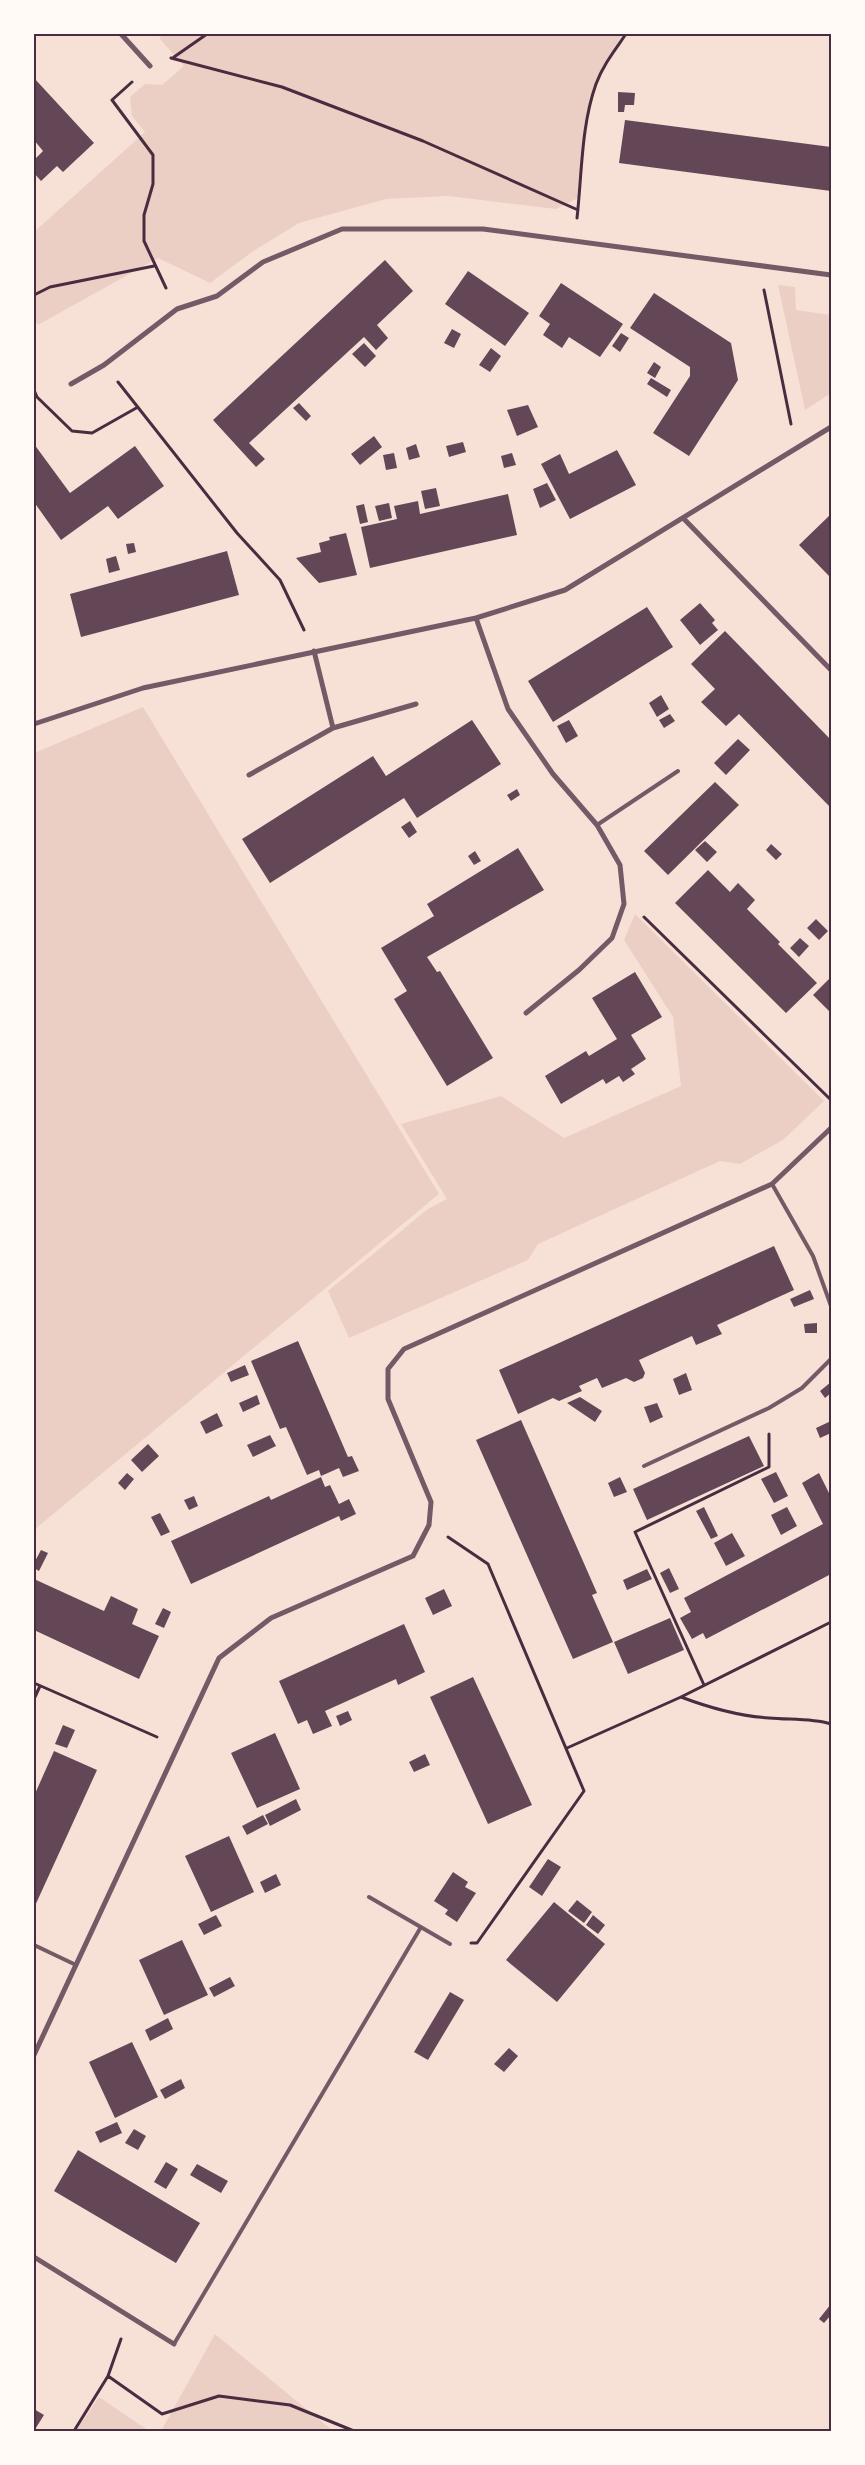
<svg xmlns="http://www.w3.org/2000/svg" width="865" height="2465" viewBox="0 0 865 2465" font-family="'Work Sans',sans-serif">
<style>
.green{fill:#ebcfc5}
.building{fill:#644757}
.lines{fill:none;stroke-linecap:round;stroke-linejoin:round}
.path{stroke:#4a2c40;stroke-width:3}
.service{stroke:#755966;stroke-width:4}
.minor{stroke:#755966;stroke-width:5}
.neatline{fill:none;stroke:#4a2c40;stroke-width:2}
</style>
<rect width="100%" height="100%" fill="#f7e1d7"/>
<!-- green -->
<path class="green" d="M 164,34 L 626,34 C 619,44 610,54 604,66 C 584,102 583,156 580,197 L 556,209 L 448,196 L 386,199 L 299,223 L 255,250 L 210,283 L 158,258 L 38,325 L 34,319 L 34,232 L 145,132 L 132,116 L 130,97 L 145,84 L 162,85 L 184,66 L 159,38 Z
M 778,285 L 795,287 L 796,310 L 831,315 L 831,393 L 805,410 Z
M 143,707 L 439,1194 L 34,1530 L 34,753 Z
M 635,914 L 824,1101 L 783,1140 L 740,1164 L 720,1161 L 538,1244 L 528,1260 L 349,1338 L 328,1291 L 428,1209 L 447,1199 L 401,1124 L 501,1096 L 564,1138 L 681,1086 L 673,1017 L 624,940 Z
M 215,2334 L 333,2431 L 161,2431 Z
M 99,2397 L 149,2431 L 76,2431 Z"/>
<!-- building -->
<path class="building" d="M 34,78 L 94,143 L 63,172 L 57,166 L 41,181 L 34,173 L 34,160 L 43,151 L 34,140 Z
M 618,92 L 635,93 L 634,105 L 625,105 L 624,112 L 618,112 Z
M 625,120 L 831,147 L 831,191 L 619,163 Z
M 385,260 L 413,291 L 377,325 L 388,338 L 376,350 L 364,337 L 249,443 L 265,459 L 256,467 L 213,420 Z
M 468,271 L 529,313 L 505,346 L 445,304 Z
M 561,283 L 623,324 L 600,357 L 569,337 L 562,348 L 543,335 L 550,324 L 539,316 Z
M 654,293 L 731,343 L 738,380 L 689,456 L 653,433 L 690,376 L 690,367 L 630,328 Z
M 452,329 L 461,334 L 454,348 L 444,343 Z
M 621,333 L 629,338 L 620,352 L 612,346 Z
M 364,343 L 376,356 L 365,367 L 352,354 Z
M 491,348 L 501,356 L 490,372 L 479,365 Z
M 654,362 L 661,367 L 655,378 L 647,373 Z
M 651,378 L 671,390 L 667,397 L 647,384 Z
M 299,403 L 311,416 L 306,421 L 293,408 Z
M 528,405 L 538,427 L 517,436 L 507,410 Z
M 374,436 L 382,447 L 360,465 L 351,454 Z
M 463,442 L 466,452 L 449,457 L 446,446 Z
M 34,444 L 70,493 L 135,446 L 164,486 L 118,519 L 108,506 L 61,540 L 34,502 Z
M 416,444 L 420,457 L 409,460 L 406,448 Z
M 617,450 L 636,485 L 570,519 L 541,464 L 560,454 L 569,474 Z
M 394,453 L 397,468 L 386,470 L 383,455 Z
M 512,453 L 516,465 L 504,468 L 501,456 Z
M 547,483 L 556,500 L 540,508 L 533,489 Z
M 436,488 L 440,506 L 425,509 L 421,491 Z
M 508,494 L 517,535 L 370,568 L 361,527 L 397,519 L 394,506 L 418,501 L 420,514 Z
M 389,503 L 392,518 L 379,521 L 375,506 Z
M 364,504 L 368,522 L 360,524 L 356,506 Z
M 830,515 L 831,516 L 831,578 L 799,545 Z
M 346,533 L 357,575 L 319,583 L 296,558 L 321,552 L 319,543 L 330,540 L 329,537 Z
M 134,543 L 136,552 L 128,554 L 126,544 Z
M 227,551 L 239,595 L 81,637 L 70,594 Z
M 116,556 L 120,570 L 109,573 L 106,559 Z
M 700,603 L 715,620 L 712,623 L 718,630 L 700,645 L 680,620 Z
M 647,607 L 673,647 L 553,722 L 528,681 Z
M 725,631 L 831,740 L 831,808 L 739,714 L 726,726 L 701,702 L 715,689 L 691,664 Z
M 661,695 L 669,709 L 657,717 L 649,703 Z
M 670,714 L 675,721 L 664,728 L 659,720 Z
M 472,720 L 501,764 L 417,818 L 404,798 L 270,883 L 242,839 L 373,756 L 386,776 Z
M 569,720 L 578,736 L 566,743 L 557,726 Z
M 738,739 L 750,750 L 726,775 L 714,763 Z
M 715,782 L 739,805 L 668,875 L 644,851 Z
M 517,789 L 520,795 L 511,801 L 507,795 Z
M 410,821 L 417,832 L 409,838 L 401,827 Z
M 705,841 L 717,852 L 707,862 L 695,850 Z
M 771,844 L 782,854 L 776,860 L 766,850 Z
M 518,848 L 544,890 L 427,957 L 437,972 L 440,971 L 493,1058 L 447,1086 L 394,999 L 407,991 L 381,948 L 434,916 L 427,904 Z
M 475,851 L 481,861 L 474,865 L 468,856 Z
M 708,870 L 730,892 L 738,883 L 755,900 L 747,909 L 780,942 L 778,944 L 817,983 L 786,1013 L 675,903 Z
M 816,919 L 828,931 L 819,940 L 807,928 Z
M 800,938 L 809,946 L 799,957 L 790,948 Z
M 635,972 L 662,1017 L 631,1035 L 646,1059 L 631,1069 L 635,1074 L 623,1082 L 619,1076 L 606,1084 L 603,1079 L 561,1104 L 545,1076 L 586,1051 L 589,1056 L 617,1039 L 592,998 Z
M 831,977 L 831,1013 L 813,995 Z
M 774,1246 L 794,1290 L 717,1325 L 722,1334 L 696,1345 L 692,1336 L 639,1360 L 645,1373 L 643,1378 L 634,1382 L 626,1378 L 602,1388 L 597,1378 L 579,1386 L 582,1391 L 559,1401 L 553,1398 L 518,1414 L 499,1370 Z
M 810,1290 L 814,1299 L 794,1307 L 790,1299 Z
M 817,1323 L 817,1333 L 805,1333 L 804,1324 Z
M 298,1341 L 348,1457 L 352,1456 L 359,1471 L 343,1477 L 339,1468 L 321,1476 L 319,1470 L 307,1475 L 286,1427 L 280,1429 L 251,1361 Z
M 245,1365 L 249,1375 L 231,1382 L 227,1373 Z
M 686,1373 L 692,1390 L 679,1395 L 673,1379 Z
M 831,1382 L 831,1393 L 825,1398 L 820,1391 Z
M 257,1395 L 260,1404 L 243,1412 L 239,1403 Z
M 580,1397 L 602,1411 L 595,1422 L 567,1403 Z
M 657,1403 L 663,1417 L 650,1423 L 644,1407 Z
M 217,1413 L 223,1426 L 206,1434 L 200,1422 Z
M 521,1420 L 597,1593 L 592,1595 L 613,1642 L 573,1659 L 476,1440 Z
M 831,1421 L 831,1433 L 820,1438 L 816,1428 Z
M 270,1435 L 276,1446 L 253,1457 L 247,1445 Z
M 749,1436 L 764,1466 L 647,1520 L 633,1489 Z
M 148,1444 L 159,1456 L 142,1472 L 131,1460 Z
M 776,1472 L 788,1496 L 774,1503 L 761,1479 Z
M 127,1473 L 134,1479 L 125,1490 L 118,1483 Z
M 819,1473 L 831,1497 L 831,1574 L 706,1639 L 703,1633 L 692,1639 L 680,1618 L 691,1612 L 684,1598 L 823,1524 L 802,1483 Z
M 321,1477 L 325,1487 L 330,1485 L 339,1504 L 349,1499 L 356,1514 L 341,1521 L 339,1516 L 191,1584 L 171,1541 L 269,1496 L 271,1500 Z
M 620,1477 L 627,1492 L 614,1497 L 608,1483 Z
M 194,1496 L 198,1506 L 189,1510 L 184,1500 Z
M 704,1507 L 718,1536 L 711,1539 L 696,1511 Z
M 787,1507 L 797,1526 L 781,1535 L 771,1515 Z
M 160,1513 L 170,1532 L 161,1536 L 151,1517 Z
M 732,1533 L 745,1556 L 726,1566 L 714,1543 Z
M 41,1550 L 48,1553 L 39,1571 L 34,1568 L 34,1563 Z
M 669,1568 L 679,1589 L 670,1593 L 660,1573 Z
M 647,1569 L 652,1579 L 627,1590 L 623,1580 Z
M 34,1579 L 104,1611 L 111,1596 L 138,1609 L 132,1624 L 159,1636 L 139,1679 L 34,1630 Z
M 444,1589 L 452,1606 L 433,1615 L 425,1598 Z
M 163,1608 L 171,1612 L 164,1628 L 155,1624 Z
M 670,1618 L 684,1650 L 628,1674 L 614,1642 Z
M 404,1624 L 425,1672 L 398,1685 L 396,1679 L 325,1711 L 332,1726 L 313,1734 L 307,1720 L 298,1724 L 279,1681 Z
M 473,1677 L 532,1805 L 488,1824 L 430,1697 Z
M 348,1711 L 352,1720 L 340,1726 L 336,1716 Z
M 63,1725 L 75,1730 L 67,1748 L 55,1744 Z
M 275,1733 L 300,1789 L 257,1808 L 231,1753 Z
M 54,1751 L 97,1770 L 34,1908 L 34,1796 Z
M 425,1754 L 430,1765 L 414,1772 L 409,1762 Z
M 296,1799 L 301,1810 L 270,1826 L 265,1815 Z
M 263,1815 L 268,1824 L 247,1835 L 242,1826 Z
M 229,1836 L 254,1892 L 211,1912 L 185,1856 Z
M 548,1859 L 561,1867 L 542,1896 L 529,1887 Z
M 453,1872 L 468,1882 L 465,1887 L 476,1893 L 457,1922 L 445,1914 L 448,1910 L 434,1901 Z
M 276,1874 L 281,1885 L 265,1893 L 260,1882 Z
M 577,1900 L 592,1912 L 584,1923 L 568,1911 Z
M 554,1902 L 605,1944 L 557,2002 L 506,1960 Z
M 216,1915 L 222,1926 L 204,1935 L 198,1924 Z
M 593,1915 L 605,1925 L 598,1934 L 586,1925 Z
M 182,1940 L 208,1995 L 164,2015 L 139,1960 Z
M 230,1977 L 235,1986 L 214,1997 L 209,1988 Z
M 450,1992 L 464,2000 L 428,2060 L 414,2052 Z
M 168,2018 L 173,2029 L 150,2041 L 145,2030 Z
M 132,2042 L 158,2097 L 115,2118 L 89,2062 Z
M 509,2048 L 518,2056 L 504,2072 L 494,2064 Z
M 181,2079 L 185,2088 L 165,2099 L 160,2090 Z
M 117,2122 L 122,2133 L 100,2143 L 95,2132 Z
M 134,2129 L 146,2136 L 138,2150 L 125,2143 Z
M 78,2150 L 200,2223 L 176,2263 L 54,2191 Z
M 166,2162 L 178,2169 L 166,2189 L 154,2182 Z
M 197,2164 L 228,2181 L 221,2193 L 190,2175 Z
M 831,2304 L 831,2315 L 824,2323 L 819,2319 Z
M 34,2409 L 44,2415 L 34,2431 Z"/>
<g class="lines">
<!-- path -->
<path class="path" d="M 174,57 L 207,34
M 171,58 L 282,87 L 423,141 L 578,210
M 132,82 L 112,100 L 153,155 L 153,184 L 144,215 L 144,241 L 166,288
M 577,218 C 582,174 581,126 596,84 C 603,65 615,50 626,34
M 764,290 L 791,424
M 34,295 L 50,287 L 154,266
M 118,382 L 237,533 L 280,580 L 304,630
M 34,390 L 37,397 L 72,431 L 92,433 L 138,407
M 644,917 L 831,1100
M 448,1537 L 488,1564 L 584,1791 L 477,1943 L 471,1943
M 34,1683 L 157,1737
M 704,1685 L 635,1532 L 769,1467 L 769,1434
M 681,1697 C 710,1708 738,1716 769,1718 C 790,1720 811,1718 831,1724
M 34,1699 L 40,1686
M 567,1748 L 681,1697 L 831,1622
M 108,2376 L 162,2414 L 219,2396 L 290,2405 L 354,2431
M 74,2431 L 108,2376 L 121,2339"/>
<!-- service -->
<path class="service" d="M 597,825 L 678,771
M 772,1184 L 813,1256 L 831,1306
M 644,1466 L 769,1408 L 802,1388 L 831,1359
M 369,1897 L 450,1944
M 34,1945 L 76,1965
M 174,2344 L 421,1927"/>
<!-- minor -->
<path class="minor" d="M 121,34 L 150,66
M 71,384 L 104,365 L 177,309 L 217,296 L 263,262 L 342,229 L 483,229 L 831,275
M 684,519 L 831,670
M 476,618 L 508,709 L 553,774 L 597,825 L 620,865 L 624,904 L 612,938 L 579,970 L 526,1013
M 314,651 L 333,728
M 34,724 L 143,688 L 476,618 L 565,590 L 831,427
M 249,775 L 333,728 L 416,704
M 34,2055 L 219,1658 L 271,1618 L 413,1556 L 429,1525 L 431,1502 L 388,1399 L 388,1369 L 404,1349 L 772,1184 L 831,1128
M 34,2257 L 174,2344"/>
</g>
<!-- border -->
<rect width="865" height="2465" fill="none" stroke="#fffaf5" stroke-width="70"/>
<rect x="35" y="35" width="795" height="2395" class="neatline"/>
</svg>
